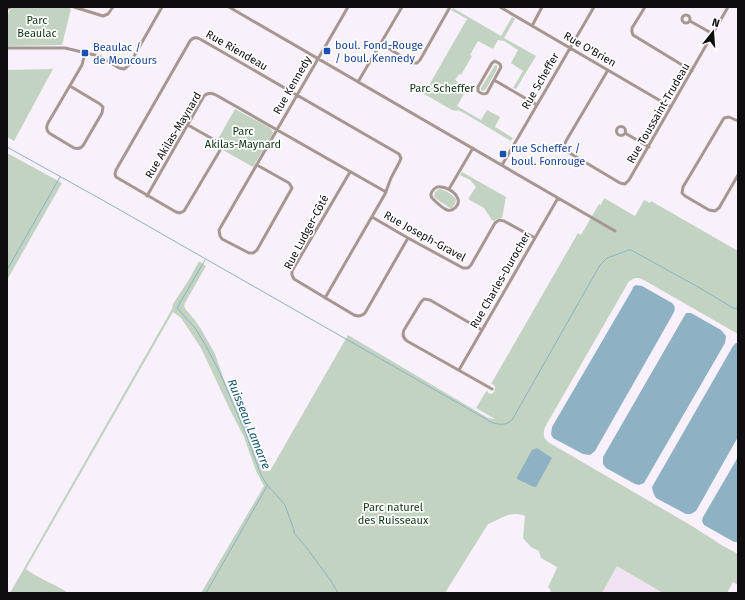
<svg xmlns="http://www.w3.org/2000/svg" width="745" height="600" viewBox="0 0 745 600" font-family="'Fira Sans',sans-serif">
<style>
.built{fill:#f0e3f4}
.green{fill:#c2d3c2}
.water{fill:#8eb1c3}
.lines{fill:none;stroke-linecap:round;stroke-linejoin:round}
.stream{stroke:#8eb1c3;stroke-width:1}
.minor{stroke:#a69790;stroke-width:3}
.transit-dot{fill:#1a4fb4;stroke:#fff;stroke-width:1.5}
.labels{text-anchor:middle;stroke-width:3.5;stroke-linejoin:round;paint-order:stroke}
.park-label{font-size:11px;fill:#09330f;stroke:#fff}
.transit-label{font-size:11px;fill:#164399;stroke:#fff;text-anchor:start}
.street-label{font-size:11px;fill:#0f0d10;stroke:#fff}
.water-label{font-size:12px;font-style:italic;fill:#12546e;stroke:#fff}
</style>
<rect width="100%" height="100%" fill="#f8f0fa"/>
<!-- built -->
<path class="built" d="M 617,566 L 663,593 L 602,593 Z"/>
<!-- green -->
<path class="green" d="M 14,7 L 68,7 L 71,9 L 62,45 L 7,46 L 7,20 L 9,11 Z
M 453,8 L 501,36 L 512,17 L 515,19 L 504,38 L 536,56 L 516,89 L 513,88 L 523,71 L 511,63 L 518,50 L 504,41 L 498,40 L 493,49 L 478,41 L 470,55 L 472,56 L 461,75 L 459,74 L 455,80 L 458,82 L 455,87 L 465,92 L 457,106 L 481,120 L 487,110 L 500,117 L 495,127 L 513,138 L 511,141 L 464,113 L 458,110 L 457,111 L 452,110 L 424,94 L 467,19 L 451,10 Z
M 495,65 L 497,65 L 497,69 L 486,89 L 483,91 L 481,90 L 481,88 Z
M 53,69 L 14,141 L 7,137 L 7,70 Z
M 235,109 L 270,128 L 273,132 L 272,135 L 253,167 L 223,150 L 222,144 L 218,139 Z
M 7,153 L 62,183 L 7,280 Z
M 462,172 L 506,197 L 502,218 L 498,218 L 494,221 L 492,220 L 484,208 L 468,199 L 476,187 L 470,180 L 460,175 Z
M 439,189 C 445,190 452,194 456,199 L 455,204 L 452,208 L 450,208 L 435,198 L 434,196 L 435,192 Z
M 604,198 L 635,216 L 644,200 L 650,203 L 651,201 L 738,251 L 738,334 L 642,279 C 636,277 632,278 628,283 L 545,427 C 543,433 543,438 548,442 L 692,526 L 723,546 L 738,554 L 738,585 L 733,582 L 727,593 L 663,593 L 617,566 L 602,593 L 550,593 L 551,591 L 548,587 L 556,570 L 557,567 L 541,558 L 539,551 L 531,547 L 523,538 L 525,516 C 509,510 502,519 488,524 L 445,593 L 201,593 L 264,486 L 256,471 L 244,437 L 230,410 L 201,348 L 181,318 L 173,312 L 26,569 C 39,579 55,584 68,593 L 10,593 L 172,309 L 173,304 L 190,278 L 199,261 L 206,266 L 185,303 L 184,306 L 186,310 L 194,319 L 201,329 L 215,354 L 223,377 L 236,408 L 242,415 L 247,424 L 263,471 L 270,471 L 348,335 L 488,418 L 495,419 L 476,408 L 487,390 L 488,393 L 492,394 L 494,392 L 495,387 L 494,385 L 491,384 L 578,233 L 581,235 L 599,204 L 601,205 Z"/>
<!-- water -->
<path class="water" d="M 636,285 L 642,286 L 672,303 C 676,307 675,310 673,314 L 595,451 L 590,455 L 583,454 L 553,438 L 551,434 L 552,427 L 632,290 L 633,287 Z
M 686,313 L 691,313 L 721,330 L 726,336 L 725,343 L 644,483 L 639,485 L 635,484 L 606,468 L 603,464 L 603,457 Z
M 736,343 L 738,343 L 738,437 L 696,511 L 691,514 L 686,514 L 656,498 L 653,492 L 652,487 L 733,346 Z
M 537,448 L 552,458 L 536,487 L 534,487 L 517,479 L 517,477 L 532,450 Z
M 738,457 L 738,542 L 734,542 L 704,525 L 702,521 L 703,517 Z"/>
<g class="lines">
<!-- stream -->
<path class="stream" d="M 7,147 L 106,202 L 493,423 C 501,425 507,425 512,420 L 600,265 L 607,258 L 629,250 L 631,250 L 700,288 L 733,308 L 738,309
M 205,260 L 177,308 L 195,328 L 206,346 L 220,373 L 246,434 L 261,475 L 267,485 L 279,498 L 285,505 L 294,530 L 294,533 L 306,547 L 331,581 L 338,593
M 7,270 L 60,177
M 206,593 L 267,486"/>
<!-- minor -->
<path class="minor" d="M 74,7 L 103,16 L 108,14 L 113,7
M 229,7 L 615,231
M 500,7 L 671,107
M 645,7 L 632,28 L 632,32 L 633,35 L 692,71
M 7,9 L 11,7
M682 19a4 4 0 1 1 8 0a4 4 0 1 1-8 0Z
M 690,21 L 713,34
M 532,26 L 542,7
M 381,44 L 413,63 L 417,63 L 420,60 L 450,7
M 7,48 L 65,48 L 99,56 L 119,68 L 124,69 L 129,65 L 162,7
M 495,61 L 500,64 L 501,67 L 487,93 C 484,95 480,93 478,91 L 478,87 L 492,63 Z
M 608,70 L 566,141 C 564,145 564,149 568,152 L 620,183 L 625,184 L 629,180 L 728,7
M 494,80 L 537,105
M 358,82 L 402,7
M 70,86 L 100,104 L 103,107 L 102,113 L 84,144 C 82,148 78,149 74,148 L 49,133 C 46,130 46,127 48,123 L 82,65 L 85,53
M 738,121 L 729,117 L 724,118 L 683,187 L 682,193 L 685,196 L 709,210 L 715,211 L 719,208 L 738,175
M 188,125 L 218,142 C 221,145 221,148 219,152 L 184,211 L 180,213 L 176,212 L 116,177 L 115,174 L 116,170 L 190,41 C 193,37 196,37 200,39 L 399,154 L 401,158 L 400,161 L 391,178 L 385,194 L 325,298
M616.5 131a4.5 4.5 0 1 1 9 0a4.5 4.5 0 1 1-9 0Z
M 625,133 L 649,147
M 257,165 L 289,183 L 292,188 L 257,250 L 253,253 L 249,253 L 222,239 L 220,236 L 219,230 L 348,7
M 502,165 L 594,7
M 350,172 L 292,271 L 292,275 L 294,279 L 354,315 C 359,317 362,316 365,313 L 408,238
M 437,187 C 445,186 455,191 458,199 C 460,205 453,212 447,210 C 442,208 436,202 432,198 C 429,194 433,189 437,187 Z
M 449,189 L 473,148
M 147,196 L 204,96 C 208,92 212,93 216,95 L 386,192
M 372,217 L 408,238 L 463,268 L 468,268 L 471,265 L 495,223 L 499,220 L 504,221 L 535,238
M 482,330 L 430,300 L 424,299 L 421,302 L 404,330 C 402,335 403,338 407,341 L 492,389
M 459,370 L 558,198"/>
</g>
<!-- markers -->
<g class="transit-dot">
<rect x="323" y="47" width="8" height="8" rx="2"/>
<rect x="81" y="49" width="8" height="8" rx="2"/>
<rect x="499" y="150" width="8" height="8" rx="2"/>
</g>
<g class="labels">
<!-- park labels -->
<g class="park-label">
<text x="37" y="24">Parc<tspan x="37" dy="13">Beaulac</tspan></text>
<text x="442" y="92">Parc Scheffer</text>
<text x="243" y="135">Parc<tspan x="243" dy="13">Akilas-Maynard</tspan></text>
<text x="393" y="511">Parc naturel<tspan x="393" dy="13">des Ruisseaux</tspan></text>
</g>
<!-- transit labels -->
<g class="transit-label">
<text x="335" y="49">boul. Fond-Rouge<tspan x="335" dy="13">/ boul. Kennedy</tspan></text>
<text x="93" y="51">Beaulac /<tspan x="93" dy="13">de Moncours</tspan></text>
<text x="511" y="152">rue Scheffer /<tspan x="511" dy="13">boul. Fonrouge</tspan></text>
</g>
<!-- street labels -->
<g class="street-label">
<text transform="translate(590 49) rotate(30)" y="4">Rue O'Brien</text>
<text transform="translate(237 50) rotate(30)" y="4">Rue Riendeau</text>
<text transform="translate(540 81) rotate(-60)" y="4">Rue Scheffer</text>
<text transform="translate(292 85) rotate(-60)" y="4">Rue Kennedy</text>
<text transform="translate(658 113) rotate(-60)" y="4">Rue Toussaint-Trudeau</text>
<text transform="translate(173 135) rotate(-59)" y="4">Rue Akilas-Maynard</text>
<text transform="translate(306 232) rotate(-62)" y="4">Rue Ludger-Côté</text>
<text transform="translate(425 236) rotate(29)" y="4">Rue Joseph-Gravel</text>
<text transform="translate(500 280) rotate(-60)" y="4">Rue Charles-Durocher</text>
</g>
<!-- water labels -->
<g class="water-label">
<text transform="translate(249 424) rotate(68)" y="4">Ruisseau Lamarre</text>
</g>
</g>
<!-- border -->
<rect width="745" height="600" fill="none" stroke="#0f0d10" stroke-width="16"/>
<!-- north arrow -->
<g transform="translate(713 32) rotate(17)" stroke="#ffffff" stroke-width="3" paint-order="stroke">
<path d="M0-3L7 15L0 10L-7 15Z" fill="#0f0d10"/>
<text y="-6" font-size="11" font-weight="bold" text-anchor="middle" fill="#0f0d10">N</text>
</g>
</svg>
